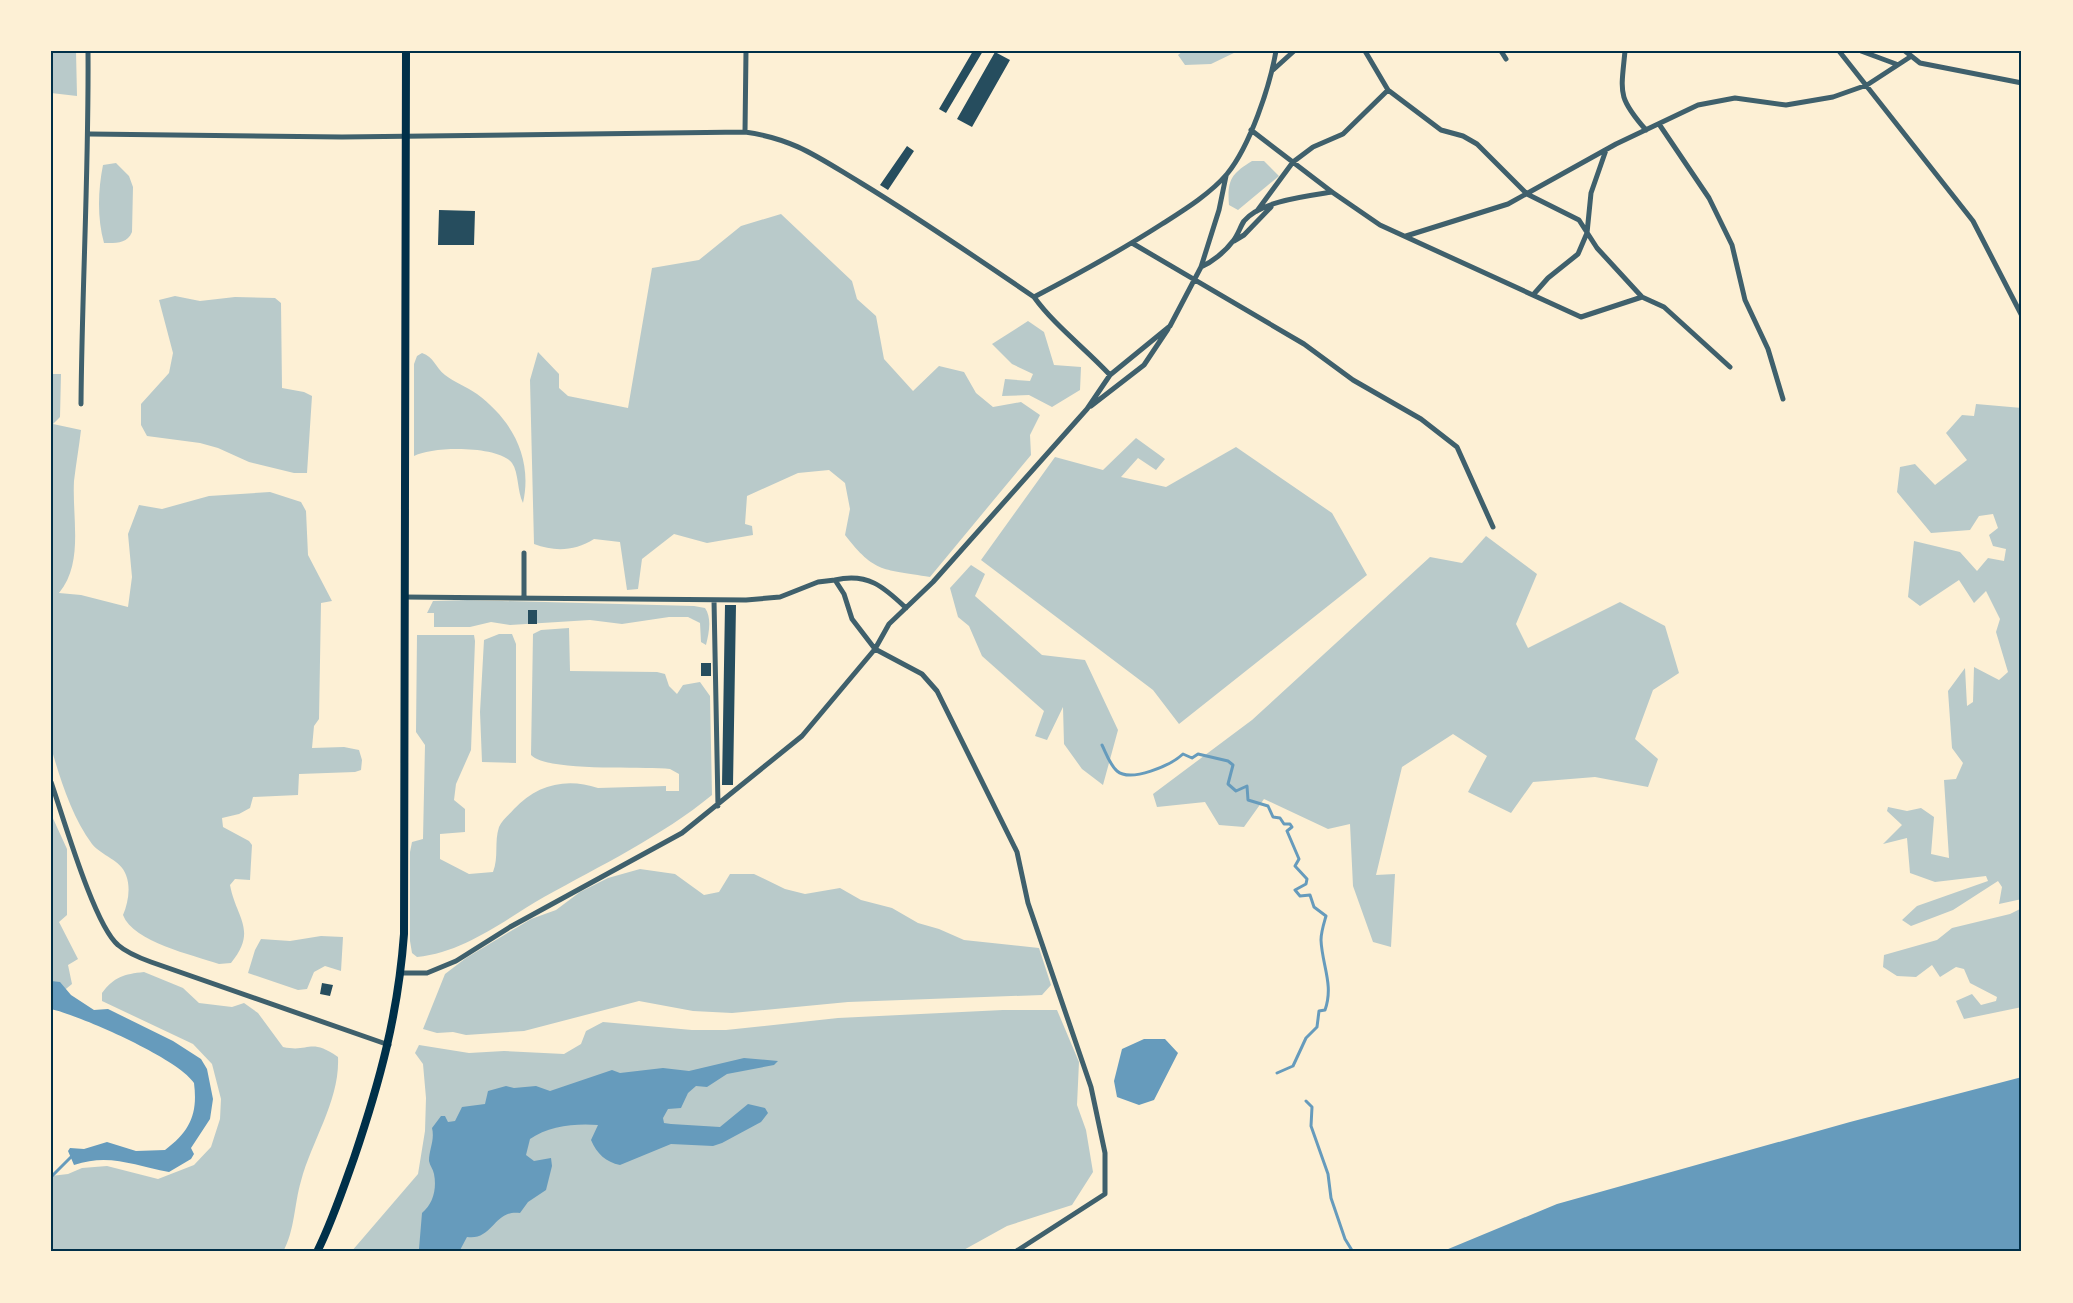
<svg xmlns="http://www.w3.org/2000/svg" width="2073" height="1303" viewBox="0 0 2073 1303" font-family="'Golos Text',sans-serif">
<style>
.green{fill:#b9caca}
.water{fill:#669bbc}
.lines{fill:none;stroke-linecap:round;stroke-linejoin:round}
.stream{stroke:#669bbc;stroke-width:3}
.building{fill:#264d5e}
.minor{stroke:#3f606c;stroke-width:5}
.secondary{stroke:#003049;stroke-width:8}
.neatline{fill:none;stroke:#003049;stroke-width:2}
</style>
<rect width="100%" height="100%" fill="#fdf0d5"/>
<!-- green -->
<path class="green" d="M 51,51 L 76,51 L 77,96 L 51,93 Z
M 1183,51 L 1238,51 L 1211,64 L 1185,65 L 1178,55 Z
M 1252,161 L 1264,161 L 1279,176 L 1238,210 L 1229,205 C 1227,180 1231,174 1252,161 Z
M 116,163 L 129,176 L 133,187 L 132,232 C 127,244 116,243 104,243 C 97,218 98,190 103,165 Z
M 781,214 L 852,281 L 857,299 L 876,316 L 884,359 L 913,391 L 939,366 L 964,372 L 976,393 L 993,407 L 1021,402 L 1040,415 L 1030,435 L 1031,455 L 930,577 C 884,569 875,574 845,535 L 850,509 L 845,483 L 829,470 L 798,473 L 747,496 L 745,524 L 752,526 L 753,535 L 707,543 L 674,534 L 642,559 L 638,589 L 627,590 L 620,542 L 594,539 C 575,551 555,552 534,544 L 530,380 L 538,352 L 559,374 L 559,388 L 568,396 L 628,408 L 652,268 L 699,260 L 741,226 Z
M 175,296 L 200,301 L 235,297 L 275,298 L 281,303 L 282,388 L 304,392 L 312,396 L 307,473 L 294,473 L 249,462 L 218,448 L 200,443 L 147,436 L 141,425 L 141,404 L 169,373 L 173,353 L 159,300 Z
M 1028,321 L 1044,332 L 1054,365 L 1081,367 L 1080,390 L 1052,407 L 1029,395 L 1002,396 L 1005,379 L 1030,381 L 1033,374 L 1012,364 L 992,344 Z
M 422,353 C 434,357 435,367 445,375 C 454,382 467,387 477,394 C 512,420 533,458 523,503 C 517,491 519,473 512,463 C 499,445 431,446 414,456 L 414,364 L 417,356 Z
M 51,374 L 61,374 L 60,417 L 53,424 L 81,430 C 79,447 76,464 74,481 C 72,519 84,563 59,593 L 81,595 L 128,607 L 132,577 L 128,534 L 139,505 L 162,509 L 209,496 L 270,492 L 301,502 L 306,511 L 308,555 L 332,601 L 321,603 L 319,719 L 314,726 L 312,748 L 344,747 L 359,750 L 362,760 L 361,770 L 355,772 L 299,774 L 298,795 L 253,797 L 250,808 L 239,814 L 222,818 L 223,827 L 249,841 L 252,845 L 250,880 L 235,879 L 230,885 C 236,918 258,930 231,963 L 219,964 C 193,955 133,942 123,915 C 128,903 131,888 126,875 C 121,860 102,856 92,844 C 72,817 60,779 51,747 Z
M 1976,404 L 2022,408 L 2022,899 L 1999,904 L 2002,887 L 1998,881 L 1953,910 L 1911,926 L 1902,920 L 1917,906 L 1988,881 L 1986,876 L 1935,882 L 1910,873 L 1907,838 L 1883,844 L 1902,825 L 1887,811 L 1888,807 L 1907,811 L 1921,808 L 1934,817 L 1931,854 L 1949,858 L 1944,780 L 1956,779 L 1963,763 L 1952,748 L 1948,691 L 1965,668 L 1967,706 L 1973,702 L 1974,667 L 1999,680 L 2008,672 L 1996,632 L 2000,619 L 1986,591 L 1974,603 L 1959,580 L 1920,606 L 1908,597 L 1914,541 L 1960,552 L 1977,571 L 1988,558 L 2004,561 L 2006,549 L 1993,546 L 1989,535 L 1998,528 L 1993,514 L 1979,516 L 1970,530 L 1931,533 L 1897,492 L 1900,467 L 1915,464 L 1935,485 L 1967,460 L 1946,433 L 1962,415 L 1974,416 Z
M 1136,438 L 1165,459 L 1156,470 L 1138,458 L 1121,477 L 1166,487 L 1236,447 L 1332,513 L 1367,575 L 1179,724 L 1153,690 L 981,560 L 1055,457 L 1103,470 Z
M 1486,536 L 1537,574 L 1516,624 L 1528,648 L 1620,602 L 1665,626 L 1679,673 L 1653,690 L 1635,739 L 1658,759 L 1648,787 L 1595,777 L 1533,782 L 1511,813 L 1468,792 L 1487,756 L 1453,734 L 1402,767 L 1376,875 L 1395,874 L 1391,947 L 1373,942 L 1353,886 L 1350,824 L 1328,829 L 1264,799 L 1244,827 L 1219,825 L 1205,802 L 1157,807 L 1153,794 L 1252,720 L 1430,557 L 1462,563 Z
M 971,565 L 985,574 L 975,596 L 1042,655 L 1085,660 L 1118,730 L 1103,785 L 1082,769 L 1064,744 L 1063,707 L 1047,740 L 1035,736 L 1044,711 L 982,656 L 969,626 L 958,617 L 950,588 Z
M 467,600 L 694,606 L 705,608 C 712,618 709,633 706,645 L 701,642 L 700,623 L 688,617 L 669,617 L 622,624 L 590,620 L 510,625 L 491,622 L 470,627 L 434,627 L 434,613 L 427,613 L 433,601 Z
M 569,628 L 570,671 L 657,672 L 665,674 L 669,686 L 677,694 L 683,685 L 700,682 L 710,696 L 712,795 C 662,836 600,866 544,897 C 504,920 465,952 417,957 L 412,953 L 410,941 L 410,852 L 412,842 L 423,839 L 425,745 L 416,732 L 417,635 L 474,635 L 475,641 L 471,750 L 456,784 L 454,800 L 465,809 L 465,832 L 440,834 L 440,859 L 469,874 L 493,872 C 499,857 494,842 499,827 C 502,820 509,815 514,809 C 536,785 566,777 598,788 L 666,786 L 666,791 L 679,791 L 679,774 L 670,769 C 643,766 547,772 531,755 L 533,634 L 541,630 Z
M 499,634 L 512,634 L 516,644 L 516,763 L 482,762 L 480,712 L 484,640 Z
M 51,814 L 67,849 L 67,915 L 59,922 L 78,959 L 68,965 L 72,984 L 51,1001 Z
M 640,869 L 675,874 L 704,895 L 719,892 L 730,874 L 754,874 L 785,889 L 805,894 L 840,888 L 861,900 L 892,908 L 918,923 L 939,929 L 964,940 L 1039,948 L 1051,985 L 1042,995 L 848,1002 L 732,1013 L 693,1011 L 639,1001 L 524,1031 L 466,1035 L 453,1032 L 437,1033 L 423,1029 L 445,974 L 466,958 L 531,919 L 556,910 L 580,892 L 608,878 Z
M 2022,908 L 2022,1007 L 1964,1019 L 1956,1001 L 1972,994 L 1981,1005 L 1996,1001 L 1997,997 L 1970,983 L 1964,969 L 1956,967 L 1940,977 L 1932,965 L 1916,977 L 1897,976 L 1883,967 L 1884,955 L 1937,940 L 1952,928 L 2010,914 Z
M 321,936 L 343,937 L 341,971 L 325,966 L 314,972 L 307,989 L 298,990 L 248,973 L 255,950 L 261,939 L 290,941 Z
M 144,972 L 183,988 L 199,1003 L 232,1007 L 244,1003 L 258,1013 L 283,1047 C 310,1053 309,1037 338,1057 C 340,1100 312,1140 301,1181 C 294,1205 295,1230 283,1252 L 51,1252 L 51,1176 L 68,1174 L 82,1168 L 107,1166 L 158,1179 L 194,1165 L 211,1147 L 220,1119 L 221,1099 L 212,1064 L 193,1044 L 102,1001 L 102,993 C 114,977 124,974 144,972 Z
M 1003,1010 L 1057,1010 L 1079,1062 L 1077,1105 L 1086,1130 L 1093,1172 L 1072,1205 L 1007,1226 L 960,1252 L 351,1252 L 418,1174 L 425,1131 L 426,1098 L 423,1064 L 415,1053 L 419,1045 L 469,1053 L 504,1051 L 564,1054 L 581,1044 L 586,1031 L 603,1022 L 692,1030 L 726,1030 L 838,1018 Z"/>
<!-- water -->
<path class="water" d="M 51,981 L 60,982 L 71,995 L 94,1010 L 108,1009 L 173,1041 L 201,1059 L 207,1069 L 213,1099 L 210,1119 L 191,1148 L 194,1154 L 191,1159 L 169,1172 C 134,1166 110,1153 74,1165 L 68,1151 L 70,1148 L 84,1149 L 107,1142 L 136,1151 L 165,1150 C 190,1131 198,1114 194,1083 C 179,1059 81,1016 51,1009 Z
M 1144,1039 L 1165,1039 L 1178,1053 L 1154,1100 L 1139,1105 L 1117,1097 L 1114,1081 L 1122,1049 Z
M 744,1058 L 778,1061 L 774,1065 L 727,1074 L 707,1087 L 696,1086 L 688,1093 L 681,1108 L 668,1109 L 663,1118 L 664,1123 L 671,1124 L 720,1127 L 748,1104 L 765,1108 L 768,1113 L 761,1122 L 722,1143 L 713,1146 L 671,1144 L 620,1165 C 606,1162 597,1154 591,1140 L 598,1125 C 576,1123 548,1126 530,1139 L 526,1155 L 534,1161 L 551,1158 L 552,1166 L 546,1190 L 528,1202 L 520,1213 C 494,1209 493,1241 467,1237 L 459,1252 L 416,1252 L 419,1249 L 422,1213 C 433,1204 437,1189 434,1174 C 433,1169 430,1166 429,1161 C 429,1149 435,1140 432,1128 L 441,1116 L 445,1116 L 448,1122 L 455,1121 L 462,1107 L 485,1104 L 488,1091 L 506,1086 L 514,1088 L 536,1086 L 550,1091 L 612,1070 L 620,1073 L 663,1068 L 689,1071 Z
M 2022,1077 L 2022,1252 L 1441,1252 L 1557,1204 L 1850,1122 Z"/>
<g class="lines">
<!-- stream -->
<path class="stream" d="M 1102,745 C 1106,753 1110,765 1117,771 C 1131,783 1171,765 1183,754 L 1192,758 L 1198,754 L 1228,761 L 1233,765 L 1228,784 L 1236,791 L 1247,786 L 1248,800 L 1268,806 L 1273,817 L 1280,818 L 1284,824 L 1290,824 L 1292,827 L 1287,831 L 1299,859 L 1295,866 L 1307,879 L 1306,884 L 1295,890 L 1300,896 L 1310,895 L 1314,907 L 1326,916 C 1324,923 1321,932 1321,940 C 1322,965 1334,985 1325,1010 L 1319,1011 L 1317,1027 L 1306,1038 L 1293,1066 L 1277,1073
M 1306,1101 L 1312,1107 L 1311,1126 L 1328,1174 L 1331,1198 L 1345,1239 L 1353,1252
M 51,1177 L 71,1157"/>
</g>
<!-- building -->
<path class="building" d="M 973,51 L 983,51 L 946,113 L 939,109 Z
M 995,52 L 1010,60 L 972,127 L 957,119 Z
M 907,146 L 914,151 L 888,190 L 880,185 Z
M 439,210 L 475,211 L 474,245 L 438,245 Z
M 725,605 L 736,605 L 733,785 L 722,785 Z
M 528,610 L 537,610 L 537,624 L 528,624 Z
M 701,663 L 711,663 L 711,676 L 701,676 Z
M 322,983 L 333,985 L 330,996 L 320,994 Z"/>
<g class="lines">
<!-- minor -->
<path class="minor" d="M 1365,51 L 1388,90
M 1501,51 L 1506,59
M 1625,51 C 1621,93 1617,97 1646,130
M 1839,51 L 1973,221 L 2022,316
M 1861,51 L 1896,64
M 1905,51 L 1920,63 L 2022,83
M 1273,70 L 1294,51
M 1659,124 L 1709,198 L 1732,245 L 1745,300 L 1768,349 L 1783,399
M 1251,130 L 1332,192 L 1380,225 L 1581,317 L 1642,297 L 1664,307 L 1730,367
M 745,132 L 746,51
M 90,134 L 342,137 L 745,132 C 795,139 819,158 861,183 C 920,219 977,258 1034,297 C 1078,274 1120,251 1162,224 C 1184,210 1210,194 1227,174 C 1250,146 1270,86 1276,51
M 1257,211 L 1293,162 L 1313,147 L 1343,134 L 1388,90 L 1441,130 L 1463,136 L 1477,144 L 1527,194 L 1579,220 L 1597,248 L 1642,297
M 1406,236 L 1508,204 L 1616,144 L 1698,105 L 1735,98 L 1786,105 L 1833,97 L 1867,85 L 1910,57
M 1234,241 L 1244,235 L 1271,207
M 1132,243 L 1304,344 L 1353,380 L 1421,419 L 1457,447 L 1493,527
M 1201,267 C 1212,262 1225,252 1233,241 C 1238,235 1240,227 1244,221 C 1260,201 1308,196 1332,192
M 1533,295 L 1548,278 L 1578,254 L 1587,233 L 1591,193 L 1606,150
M 1034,297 C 1055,326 1085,348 1110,375
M 81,404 C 82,286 89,169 88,51
M 1091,406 L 1144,365 L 1168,329
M 524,553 L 524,597
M 835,580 C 867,572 884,587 906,608
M 404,597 L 746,600 L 780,597 L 818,582 L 835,580 L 844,594 L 852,619 L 875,649 L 922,674 L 937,691 L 1017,852 L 1028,903 L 1091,1087 L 1105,1153 L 1105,1194 L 1015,1252
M 714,600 L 718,806
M 51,782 C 63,816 94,925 118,945 C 127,953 140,958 151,962 L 389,1045
M 401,973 L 427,973 L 456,961 L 510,927 L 682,833 L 802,736 L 875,649 L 889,624 L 933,582 L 1087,409 L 1110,375 L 1170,326 L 1201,267 L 1219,210 L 1226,176"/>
<!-- secondary -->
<path class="secondary" d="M 317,1252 C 332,1222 343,1189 354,1158 C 380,1081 398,1015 404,934 L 406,51"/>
</g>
<!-- border -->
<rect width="2073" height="1303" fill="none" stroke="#fdf0d5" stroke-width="105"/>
<rect x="52" y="52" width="1968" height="1198" class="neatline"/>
</svg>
